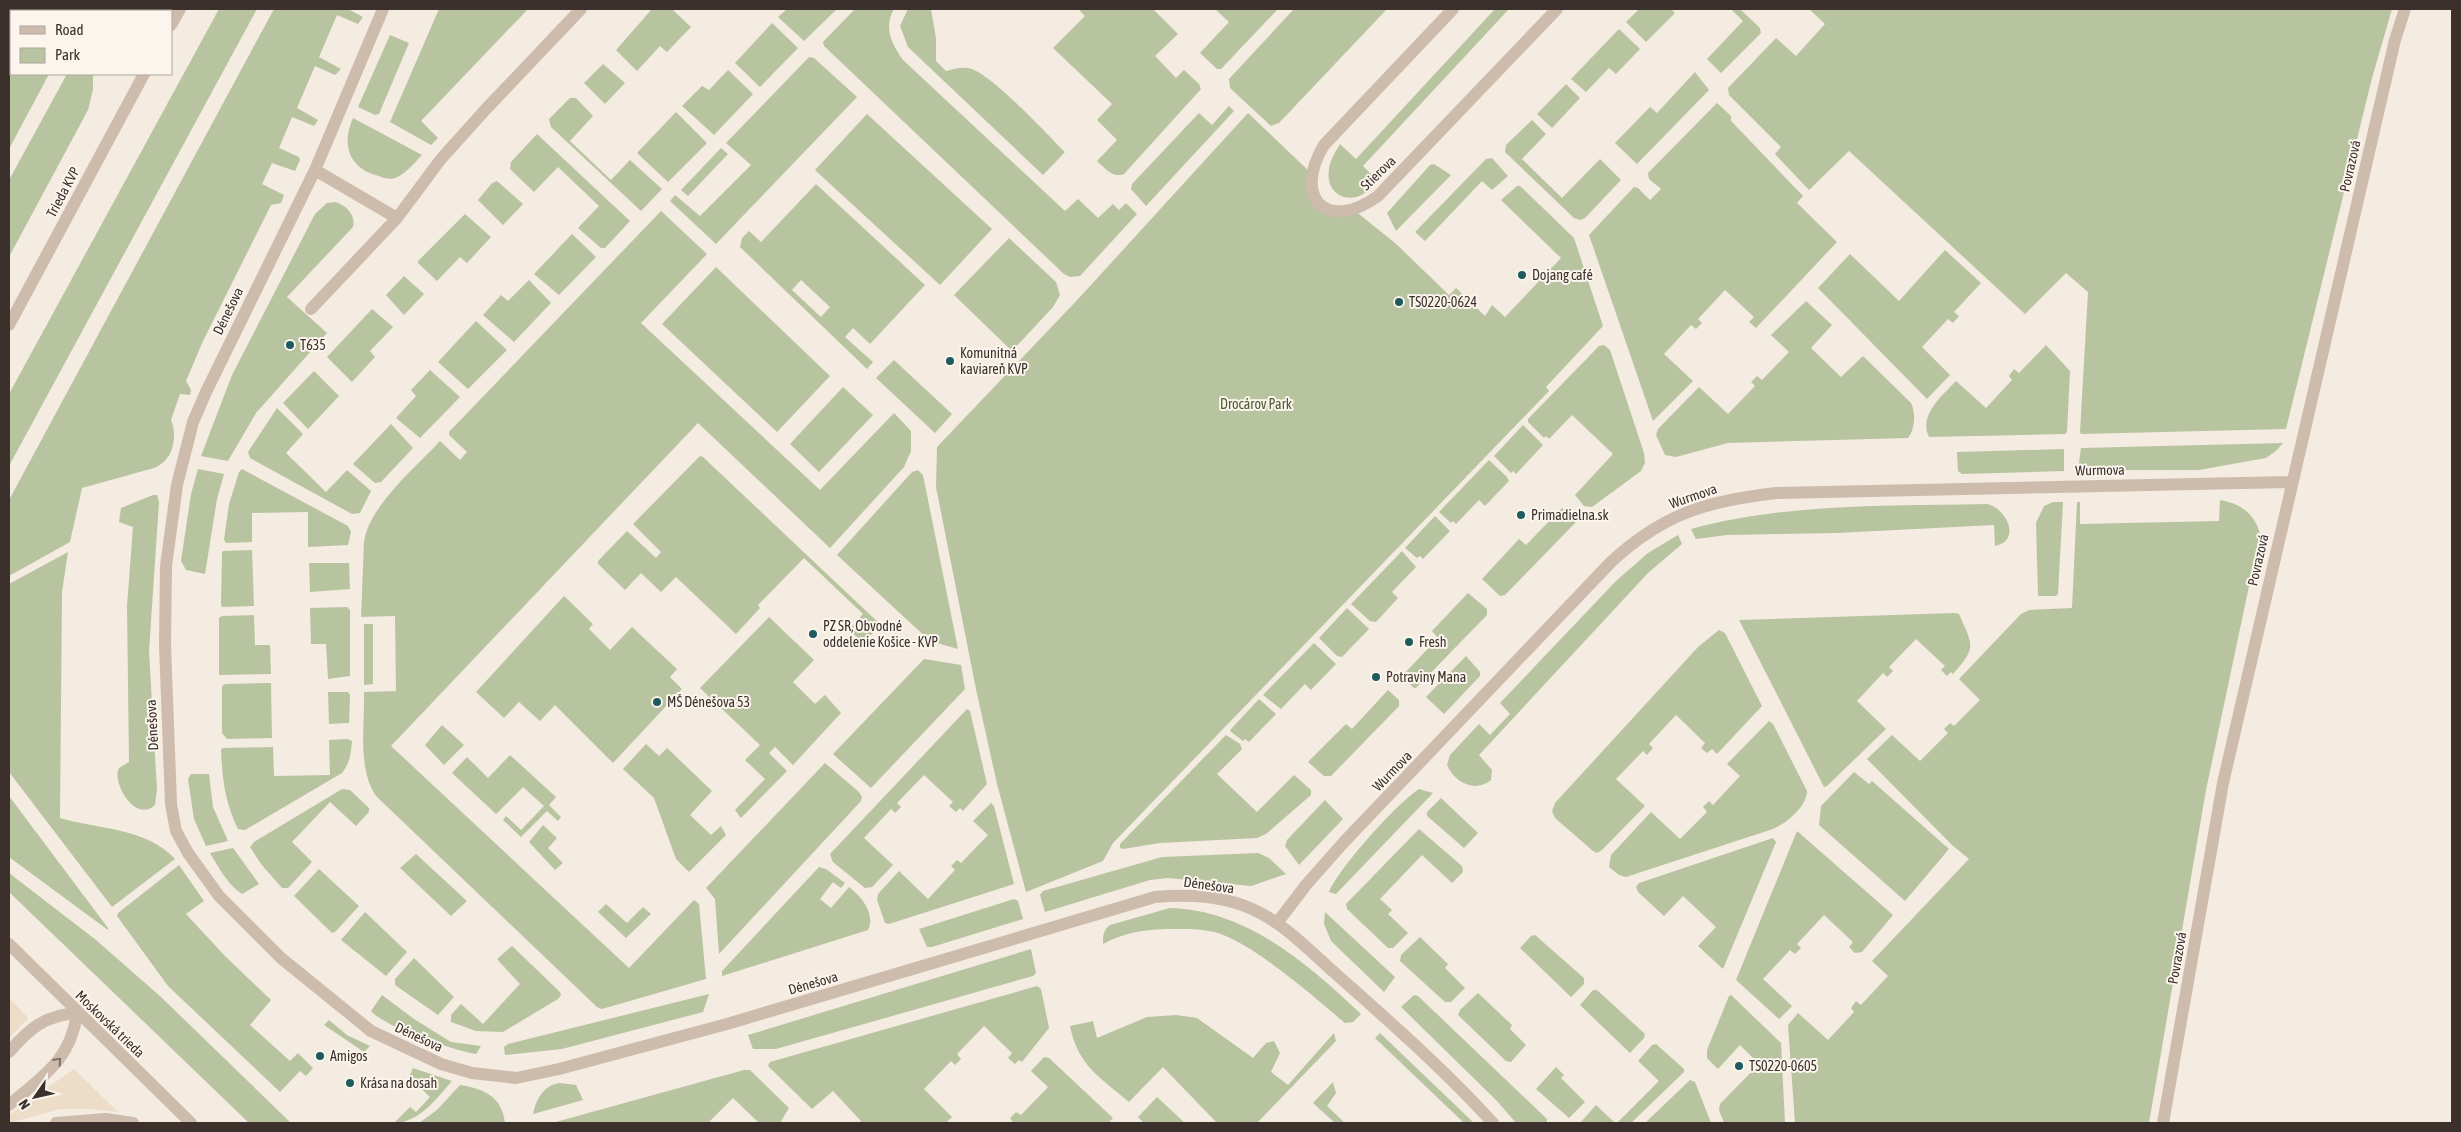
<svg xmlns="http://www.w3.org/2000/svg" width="2461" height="1132" viewBox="0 0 2461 1132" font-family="'Asap Condensed',sans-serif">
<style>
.green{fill:#b8c4a0;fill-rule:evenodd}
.plaza{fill:#ecdcc8}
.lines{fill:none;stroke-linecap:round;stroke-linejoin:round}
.minor{stroke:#cdbbac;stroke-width:12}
.oneway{stroke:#7d6f65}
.poi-dot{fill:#1f5a5e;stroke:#fbf5ee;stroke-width:2}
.labels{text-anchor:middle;stroke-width:4;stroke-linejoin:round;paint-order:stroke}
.street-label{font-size:14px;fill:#3b302b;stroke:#fbf5ee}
.poi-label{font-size:14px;fill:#3b302b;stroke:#fbf5ee;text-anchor:start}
.park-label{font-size:14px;fill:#4a5a2e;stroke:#fbf5ee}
</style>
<rect width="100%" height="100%" fill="#f4ebe1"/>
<!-- green -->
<path class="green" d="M 9,9 L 85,9 L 83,11 L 11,11 L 11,74 L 49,74 L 9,149 Z
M 219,9 L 257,9 L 9,466 L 9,394 Z
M 274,9 L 348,9 L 363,17 L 358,24 L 337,15 L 319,57 L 341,69 L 335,75 L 315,66 L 297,108 L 318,120 L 314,126 L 292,117 L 279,148 L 299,157 L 300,160 L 295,171 L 272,163 L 262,184 L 284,195 L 281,203 L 271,205 L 203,341 L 186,381 L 191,390 L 190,395 L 180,394 L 171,420 C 178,437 173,461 154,468 L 82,488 L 70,542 L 9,576 L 9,500 Z
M 439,9 L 528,9 L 421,121 L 438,138 L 431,145 L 390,122 Z
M 652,9 L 672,9 L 691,27 L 667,52 L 660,46 L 637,71 L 616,50 Z
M 787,9 L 837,9 L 804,41 L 778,17 Z
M 855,9 L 894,9 C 883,28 892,44 903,60 L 1065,211 L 1078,199 L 1098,218 L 1113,204 L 1119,210 L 1126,203 L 1137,214 L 1080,276 L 1070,277 L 1064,274 L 824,46 L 823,42 Z
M 908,9 L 931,9 L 936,38 L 936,61 L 946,71 C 954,69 963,66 972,69 C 995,78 1045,132 1065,152 L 1043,175 L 908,47 L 900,26 Z
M 1078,9 L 1153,9 L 1178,34 L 1155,56 L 1176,78 L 1184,70 L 1199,84 L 1201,89 L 1124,174 C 1112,178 1106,169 1097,161 L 1117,140 L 1097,120 L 1112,104 L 1053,48 L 1085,16 Z
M 1215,9 L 1278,9 L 1221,69 L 1217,69 L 1200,53 L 1229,22 Z
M 1294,9 L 1387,9 L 1279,123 L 1271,126 L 1230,88 L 1229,79 Z
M 1495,9 L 1509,9 L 1363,166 L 1378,181 C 1371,187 1365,195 1356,197 C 1337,201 1326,186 1329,169 C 1330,160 1336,151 1340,144 L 1356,159 Z
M 1639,9 L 1671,9 L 1675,13 L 1646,42 L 1626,22 Z
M 1731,9 L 1740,9 L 1760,28 L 1761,33 L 1721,73 L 1707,59 L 1743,21 Z
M 1809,9 L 2392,9 L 2372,78 L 2286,429 L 2081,434 L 2080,432 L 2088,292 L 2066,273 L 2025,314 L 1849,151 L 1809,190 L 1775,154 L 1781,147 L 1729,95 L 1728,88 L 1776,38 L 1796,56 L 1825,24 Z
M 772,23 L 798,48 L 760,87 L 735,63 Z
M 1619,29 L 1640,49 L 1616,74 L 1609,68 L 1586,92 L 1571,79 Z
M 390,35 L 409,43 L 379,114 L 375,115 L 358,107 Z
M 809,57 L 814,58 L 857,97 L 716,244 L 670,201 L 675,195 L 700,216 L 751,165 L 726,143 Z
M 603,64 L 625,83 L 605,104 L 584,83 Z
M 728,70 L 753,94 L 714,135 L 682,106 L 702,86 L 709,90 Z
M 1695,72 L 1709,90 L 1637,164 L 1615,143 L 1650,107 L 1657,113 Z
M 67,74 L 93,74 L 93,89 L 88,110 L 9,257 L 9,180 Z
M 1566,84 L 1580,98 L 1552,128 L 1537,114 Z
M 570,98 L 576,98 L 593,116 L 570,141 L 611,180 L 630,160 L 662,189 L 641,211 L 551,127 L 549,119 Z
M 1717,103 L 1731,116 L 1731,121 L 1803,196 L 1797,203 L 1837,242 L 1756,328 L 1749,322 L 1754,317 L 1725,290 L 1698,319 L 1702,323 L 1696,329 L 1691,325 L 1664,354 L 1693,381 L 1653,421 L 1589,235 L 1634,187 L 1638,188 L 1650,200 L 1661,189 L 1649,179 L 1648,173 Z
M 1229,106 L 1234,111 L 1146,206 L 1131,189 L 1132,184 L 1199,113 L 1212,125 Z
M 676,112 L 707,143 L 668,182 L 637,153 Z
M 1248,113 L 1311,173 L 1320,204 L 1354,210 L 1395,243 L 1449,295 L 1456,288 L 1485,316 L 1492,305 L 1505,317 L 1561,258 L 1501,200 L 1517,186 L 1520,186 L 1574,238 L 1603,326 L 1546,387 L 1549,391 L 1113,843 L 1103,861 L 1026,892 L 997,784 L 976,689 L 936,487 L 937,447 L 1080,297 Z
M 867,114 L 992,229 L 940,285 L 815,170 Z
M 353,118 L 422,155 C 414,163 406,174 395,178 C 389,180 384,178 379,176 C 349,169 341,145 353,118 Z
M 1532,120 L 1546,134 L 1522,159 L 1562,198 L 1600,159 L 1621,180 L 1585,218 L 1580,220 L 1574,218 L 1505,152 L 1506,145 Z
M 537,134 L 630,221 L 605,248 L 601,248 L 578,228 L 599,206 L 558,167 L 534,192 L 510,169 L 511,162 Z
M 721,148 L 728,154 L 688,196 L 681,190 Z
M 1492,158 L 1508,176 L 1492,190 L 1482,181 L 1425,241 L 1415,232 L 1486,159 Z
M 1434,164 L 1451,175 L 1396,231 L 1387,213 L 1430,165 Z
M 497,181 L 523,204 L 503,225 L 478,200 L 492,183 Z
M 816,184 L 925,285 L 870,344 L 853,328 L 845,337 L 873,362 L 867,369 L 740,247 L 742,238 L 749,231 L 761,242 ZM 801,280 L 830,307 L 821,317 L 792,290 Z
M 335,202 C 346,205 356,215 353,227 L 287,297 L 327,333 L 256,413 L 228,461 L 201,456 L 232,375 L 315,214 L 327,203 Z
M 661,211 L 707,254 L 641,323 L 820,490 L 894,413 L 911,431 L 911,451 L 904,467 L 830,548 L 698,423 L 391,746 L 629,968 L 694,900 L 699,904 L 706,979 L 602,1009 L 597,1007 L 376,796 C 357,768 365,725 364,692 L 396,691 L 395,616 L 361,617 L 364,542 C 369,506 415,468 440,441 L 460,460 L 467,452 L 449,435 L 449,432 Z
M 465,214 L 491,237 L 467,263 L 460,257 L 437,281 L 418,263 L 418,261 Z
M 572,234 L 596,257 L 559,295 L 534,274 Z
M 1009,238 L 1056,282 L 1060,295 L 1053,307 L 1012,351 L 954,295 Z
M 1945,250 L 1981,283 L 1954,312 L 1959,316 L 1953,323 L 1948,319 L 1922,347 L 1950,375 L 1927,399 L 1818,288 L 1850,254 L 1899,301 Z
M 716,267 L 830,376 L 777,432 L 662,324 Z
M 404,276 L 424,294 L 404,315 L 386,295 Z
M 529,280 L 551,303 L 514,342 L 483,315 L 501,295 L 508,301 Z
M 1806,301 L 1832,325 L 1811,348 L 1841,377 L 1863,356 L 1911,403 C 1916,413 1915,429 1908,438 L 1728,443 L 1676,457 L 1665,455 L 1656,435 L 1658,429 L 1699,387 L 1728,414 L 1755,386 L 1751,382 L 1757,376 L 1762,380 L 1789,352 L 1771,335 Z
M 372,309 L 393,327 L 370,351 L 375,357 L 352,382 L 327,357 Z
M 476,321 L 507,350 L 468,389 L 438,362 Z
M 1604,345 L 1610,350 L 1644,453 L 1645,463 L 1641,471 L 1592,507 L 1584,506 L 1575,495 L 1613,454 L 1572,415 L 1549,439 L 1546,436 L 1544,438 L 1528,422 L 1528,419 L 1599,346 Z
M 2046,345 L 2070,371 L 2067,432 L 2065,434 L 1929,437 C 1918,415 1943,395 1956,381 L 1986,408 L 2012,380 L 2009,376 L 2014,369 L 2019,373 Z
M 894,360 L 952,414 L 935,433 L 876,378 Z
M 430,370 L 460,397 L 420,438 L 396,418 L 416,396 L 411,390 Z
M 314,371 L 339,396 L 308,429 L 283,403 Z
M 843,387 L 873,415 L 819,472 L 790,444 Z
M 277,408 L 303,434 L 286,453 L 326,492 L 347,470 L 371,491 L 360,513 L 352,514 L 250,458 L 248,452 Z
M 391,424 L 413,448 L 381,482 L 375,483 L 353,464 Z
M 1523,425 L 1543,445 L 1516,474 L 1513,471 L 1511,473 L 1494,456 Z
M 2283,443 L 2276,451 L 2266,458 L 2199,470 L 2078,470 L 2081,448 Z
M 2064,449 L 2064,471 L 1962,474 L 1958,471 L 1957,452 Z
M 700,456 L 703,457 L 881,625 L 863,643 L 849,630 L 863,614 L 804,558 L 758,605 L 760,608 L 736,634 L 676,577 L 661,592 L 641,573 L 625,590 L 598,564 L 598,561 L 627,531 L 656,558 L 661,552 L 633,524 Z
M 1489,460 L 1507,477 L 1509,481 L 1485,506 L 1479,500 L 1456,524 L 1453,521 L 1451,523 L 1439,512 Z
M 198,469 L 224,474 L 217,499 L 205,574 L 186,570 L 181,561 L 191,494 Z
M 242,469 L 348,526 L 351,532 L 348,545 L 308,547 L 308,512 L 252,513 L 252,542 L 226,543 L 224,540 L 229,504 L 239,472 Z
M 918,470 L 923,475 L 958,649 L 930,641 L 837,555 L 912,472 Z
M 153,495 L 157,495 L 159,502 L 149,651 L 157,790 L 155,805 C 135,824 111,781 119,768 L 129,762 L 127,606 L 133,527 L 119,522 L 121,508 Z
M 2220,500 C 2240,503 2255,514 2260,534 L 2206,790 L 2149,1123 L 1795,1123 L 1788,1025 L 1798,1013 L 1828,1040 L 1854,1012 L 1851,1008 L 1856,1001 L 1861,1005 L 1888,976 L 1872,961 L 1969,859 L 1952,845 L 1867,759 L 1892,735 L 1920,761 L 1948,733 L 1944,729 L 1950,723 L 1954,726 L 1980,700 L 1959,679 L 2021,614 L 2029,610 L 2072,608 L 2077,502 L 2080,502 L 2080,524 L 2219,521 Z
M 2053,502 L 2063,502 L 2058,594 L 2056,596 L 2038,596 L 2036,523 L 2044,506 Z
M 1987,504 C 2008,509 2021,541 1995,546 L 1994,525 L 1837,533 L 1727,535 L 1696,539 L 1691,529 C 1787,503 1888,506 1987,504 Z
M 1562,508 L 1576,522 L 1505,595 L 1500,596 L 1482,579 L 1519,539 L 1526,545 Z
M 1435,516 L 1450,531 L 1423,559 L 1420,556 L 1417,558 L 1405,548 Z
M 1678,535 L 1682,544 L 1648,573 L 1479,755 L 1492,770 L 1491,780 C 1475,793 1455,783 1447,765 L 1450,755 L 1479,724 L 1490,735 L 1510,714 L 1500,703 L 1616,581 L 1648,553 Z
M 252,550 L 254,606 L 222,607 L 221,605 L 222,553 L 223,551 Z
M 1402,551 L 1416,567 L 1392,592 L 1398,598 L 1376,622 L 1370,621 L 1351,604 Z
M 68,552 L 62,592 L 60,818 C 98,829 147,828 175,859 L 112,907 L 9,772 L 9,584 Z
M 309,563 L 349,563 L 350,589 L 310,592 Z
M 1468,593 L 1487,609 L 1487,615 L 1416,688 L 1414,688 L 1402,676 L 1438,638 L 1432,631 Z
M 564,596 L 593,624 L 589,629 L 610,650 L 632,627 L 677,669 L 670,677 L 682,689 L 613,763 L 555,705 L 540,721 L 519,702 L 504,718 L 476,692 Z
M 347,607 L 350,610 L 350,676 L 328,679 L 326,644 L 311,644 L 310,608 Z
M 1347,608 L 1369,629 L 1342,657 L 1337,656 L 1319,638 Z
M 1954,613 L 1959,614 C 1973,646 1977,647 1953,674 L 1951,672 L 1947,676 L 1941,670 L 1945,666 L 1916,639 L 1889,667 L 1893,671 L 1887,677 L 1883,673 L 1857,701 L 1886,729 L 1827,786 L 1824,787 L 1739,620 Z
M 254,615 L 255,645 L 270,645 L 271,674 L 219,675 L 219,618 L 222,616 Z
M 769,617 L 814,660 L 793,682 L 815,704 L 825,695 L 841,713 L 793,765 L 775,747 L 769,753 L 787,771 L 741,818 L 735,810 L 765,779 L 745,760 L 760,745 L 700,688 Z
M 364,624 L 373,624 L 373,684 L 364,685 Z
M 1719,630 L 1725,633 L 1762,706 L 1717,754 L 1712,749 L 1707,753 L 1701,748 L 1705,743 L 1676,715 L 1649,744 L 1653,748 L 1647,755 L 1643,751 L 1616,779 L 1645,806 L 1602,850 L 1597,853 L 1593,851 L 1555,818 L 1552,811 L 1555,803 L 1698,647 Z
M 1314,643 L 1336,664 L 1311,690 L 1305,684 L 1281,709 L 1263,695 Z
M 1466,656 L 1480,672 L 1480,676 L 1444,714 L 1426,697 Z
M 924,659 L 961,665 L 965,689 L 871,788 L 833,754 Z
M 271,683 L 272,738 L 227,739 L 222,733 L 222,686 L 225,684 Z
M 1388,690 L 1399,700 L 1399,706 L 1331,776 L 1324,776 L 1308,762 L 1346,724 L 1352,729 Z
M 328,692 L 348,692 L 350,695 L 349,723 L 329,724 Z
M 1259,699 L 1276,714 L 1249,742 L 1245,739 L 1243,741 L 1230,731 L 1231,729 Z
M 967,709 L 970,711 L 987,784 L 963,811 L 960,808 L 956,812 L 949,806 L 953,802 L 924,775 L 897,803 L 901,807 L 895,813 L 891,809 L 864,838 L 893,865 L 872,887 L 865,888 L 833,862 L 830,854 Z
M 1769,721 L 1773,724 L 1807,791 C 1807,806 1787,823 1773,829 L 1626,877 L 1619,875 L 1609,867 L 1611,855 L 1651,812 L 1680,839 L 1707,812 L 1703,807 L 1709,801 L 1713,805 L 1740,776 L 1727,764 Z
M 442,725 L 464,745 L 444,765 L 425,745 Z
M 1226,735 L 1240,744 L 1242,749 L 1217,774 L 1257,812 L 1294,775 L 1311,790 L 1311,795 L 1266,834 L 1257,838 L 1160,843 L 1123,849 L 1120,848 L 1120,844 Z
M 347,739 L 352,741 C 351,753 350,763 342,773 L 245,830 L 238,829 C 225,803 222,778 221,749 L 223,748 L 273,747 L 274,776 L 330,775 L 329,740 Z
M 646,744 L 659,756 L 667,748 L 712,791 L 690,815 L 711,835 L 721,826 L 726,835 L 689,872 L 676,859 L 654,798 L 623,769 Z
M 510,755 L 556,797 L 549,805 L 561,817 L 558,821 L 547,811 L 521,837 L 503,820 L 506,816 L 521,830 L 544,806 L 523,787 L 496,814 L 452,773 L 467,757 L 488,778 Z
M 825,763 L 859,792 L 862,797 L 861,801 L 719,954 L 715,899 L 706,888 Z
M 1854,772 L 1869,784 L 1872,781 L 1949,849 L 1905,901 L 1819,825 L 1821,806 Z
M 191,774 L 209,774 L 213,807 L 228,841 L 206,846 L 194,819 L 188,779 Z
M 342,789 L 350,790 L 369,808 L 369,812 L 356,826 L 330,802 L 292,842 L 312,862 L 288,888 L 282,888 L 261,864 L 250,847 L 254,842 Z
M 1419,789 L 1433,793 L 1336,894 L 1329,892 C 1339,868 1397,803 1419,789 Z
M 9,796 L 108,928 L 108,930 L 9,857 Z
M 1441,798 L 1478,833 L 1464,848 L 1427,816 L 1427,812 Z
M 1325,800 L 1343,819 L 1299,865 L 1285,846 L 1287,840 Z
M 991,803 L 994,806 L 1014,884 L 889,924 L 885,923 L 877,900 L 878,894 L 899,871 L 928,899 L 955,870 L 951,866 L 957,860 L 961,863 L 988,835 L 973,821 Z
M 543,825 L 557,838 L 548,848 L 563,863 L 555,870 L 529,842 Z
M 1419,829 L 1462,866 L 1463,872 L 1452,883 L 1422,855 L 1380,899 L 1392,910 L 1388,914 L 1408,933 L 1393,948 L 1388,948 L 1347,909 L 1346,904 Z
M 1797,831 L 1893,915 L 1862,952 L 1855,953 L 1849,947 L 1853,942 L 1824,915 L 1797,944 L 1801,948 L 1795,954 L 1790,950 L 1763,979 L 1792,1006 L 1779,1019 L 1736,980 Z
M 1773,838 L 1776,842 L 1723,969 L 1698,946 L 1716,927 L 1683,896 L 1664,916 L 1638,892 L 1636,887 L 1639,883 Z
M 233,848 L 259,884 L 242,894 C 228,885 219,868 210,853 Z
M 1258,853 L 1269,858 L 1286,874 L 1251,886 L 1168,878 L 1150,880 L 1045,912 L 1040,895 L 1043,891 L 1162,857 Z
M 416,854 L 467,901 L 451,916 L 400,868 Z
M 179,865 L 204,901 L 186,914 L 225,956 L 271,1000 L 250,1025 L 290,1061 L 298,1053 L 313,1068 L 306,1076 L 300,1071 L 280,1092 L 168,986 L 117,916 L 118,913 Z
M 819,867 L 826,869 L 845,883 L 841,888 L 833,882 L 820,899 L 831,908 L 849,887 C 861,896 876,914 868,930 L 722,976 L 722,971 Z
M 319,869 L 359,906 L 336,931 L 332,933 L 294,896 Z
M 9,873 L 96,940 L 161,997 L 291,1123 L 249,1123 L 9,892 Z
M 1014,899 L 1018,901 L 1023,919 L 932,947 L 927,947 L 919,929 Z
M 606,904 L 627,923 L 643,907 L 651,914 L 626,938 L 598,912 Z
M 1170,908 C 1247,910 1308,964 1361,1014 L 1353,1022 L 1345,1023 C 1314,997 1251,941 1214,932 C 1198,928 1181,929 1165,929 C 1142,930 1123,933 1103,944 C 1103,936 1103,930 1110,925 Z
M 365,912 L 407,952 L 386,976 L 341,940 Z
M 1325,912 L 1395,977 L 1384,992 L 1331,941 L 1324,924 Z
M 1535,935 L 1584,978 L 1584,984 L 1571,997 L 1520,948 L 1531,936 Z
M 1420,937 L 1448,964 L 1445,968 L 1465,988 L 1451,1002 L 1445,1002 L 1400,961 L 1401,955 Z
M 512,946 L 560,992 L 561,995 L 558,999 L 503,1032 L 476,1031 L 451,1022 L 451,1015 L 461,1004 L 483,1024 L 520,984 L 497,959 Z
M 1031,949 L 1036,973 L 1033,976 L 776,1049 L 753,1049 L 748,1035 Z
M 414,958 L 454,997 L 438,1015 L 395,985 L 395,979 Z
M 1037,986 L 1041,989 L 1049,1028 L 1022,1062 L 1019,1060 L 1015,1064 L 1008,1058 L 1012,1053 L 984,1026 L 957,1054 L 961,1059 L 955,1065 L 951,1061 L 924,1089 L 952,1117 L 946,1123 L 859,1123 L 861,1121 L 833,1091 L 812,1109 L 768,1066 L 770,1062 Z
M 1593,990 L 1597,990 L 1645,1034 L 1644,1038 L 1630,1053 L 1580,1005 Z
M 1478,993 L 1512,1025 L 1510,1029 L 1526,1045 L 1511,1062 L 1506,1061 L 1458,1015 L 1460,1010 Z
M 709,994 L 703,1012 L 562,1049 L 505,1055 L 504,1047 L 508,1044 Z
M 382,995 L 414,1019 L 451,1042 L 481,1046 L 476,1054 C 453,1050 386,1028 371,1011 Z
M 1414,995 L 1418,996 L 1547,1119 L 1547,1123 L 1516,1123 L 1497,1101 L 1401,1007 Z
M 1731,995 L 1781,1043 L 1785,1123 L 1724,1123 L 1719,1110 L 1720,1104 L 1759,1064 L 1740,1045 L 1718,1069 L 1707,1058 L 1707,1050 L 1729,996 Z
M 1176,1015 L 1197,1018 L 1253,1058 L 1266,1043 L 1274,1041 L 1280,1053 L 1271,1072 L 1288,1085 L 1334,1033 L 1336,1041 L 1257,1123 L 1217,1123 L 1163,1067 L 1129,1102 C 1100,1077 1078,1066 1070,1026 L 1093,1021 L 1097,1038 L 1147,1017 Z
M 329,1020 L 347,1035 L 370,1046 L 364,1052 L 324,1025 Z
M 1380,1033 L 1474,1123 L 1464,1123 L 1375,1038 Z
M 1656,1044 L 1684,1069 L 1684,1072 L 1631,1123 L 1617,1123 L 1659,1081 L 1638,1061 L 1652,1045 Z
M 1044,1057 L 1049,1058 L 1113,1118 L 1108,1123 L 1013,1123 L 1010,1118 L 1016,1112 L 1021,1115 L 1048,1087 L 1031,1071 Z
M 1556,1067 L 1564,1075 L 1561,1078 L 1585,1102 L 1569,1118 L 1536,1089 Z
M 413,1068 L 452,1081 C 437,1098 419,1123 394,1123 L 410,1107 L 416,1112 L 430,1097 L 409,1077 Z
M 744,1070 L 750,1070 L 789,1108 L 780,1123 L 759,1123 L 733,1098 L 708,1123 L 552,1123 Z
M 1690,1080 L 1695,1082 L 1711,1123 L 1645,1123 Z
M 1333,1082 L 1336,1093 L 1327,1106 L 1345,1123 L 1335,1123 L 1313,1103 Z
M 560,1083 L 576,1085 L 583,1100 L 533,1114 C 536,1099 544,1085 560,1083 Z
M 460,1085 C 485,1089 502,1097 505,1123 L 419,1123 L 437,1110 Z
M 1157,1097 L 1185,1123 L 1144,1123 L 1138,1117 Z
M 1596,1105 L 1615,1123 L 1580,1123 Z"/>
<!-- plaza -->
<path class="plaza" d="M 9,998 L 28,1018 L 9,1038 Z
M 74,1069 L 118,1112 L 92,1109 L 60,1109 L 9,1123 L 9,1115 Z"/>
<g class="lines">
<!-- minor -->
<path class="minor" d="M 383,9 L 315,170 L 206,392 L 193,422 L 177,485 L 166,566 L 165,644 L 171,804 L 176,831 L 188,853 L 219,896 L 281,958 L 371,1031 L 441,1064 L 472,1073 L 516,1078 L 559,1069 L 727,1024 L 1155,897 C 1187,894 1222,895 1252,909 C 1284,923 1310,951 1336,974 C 1390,1022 1445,1070 1493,1123
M 1453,9 L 1324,145 C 1292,198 1327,233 1378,196 L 1557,9
M 171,25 L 180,9
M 315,170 L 397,218
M 311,309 L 397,218 L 441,159 L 486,109 L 581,9
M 9,325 L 144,74
M 1277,923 L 1306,885 L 1344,842 L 1611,562 C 1663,514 1706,501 1776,493 L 2291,482
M 9,944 L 191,1123
M 9,1052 C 29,1029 45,1015 77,1013
M 9,1105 C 43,1076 71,1060 77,1013
M 56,1123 L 105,1119 L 133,1123
M 2163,1123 L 2223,783 L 2395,40 L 2405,9"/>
</g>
<!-- one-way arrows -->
<defs><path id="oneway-chevron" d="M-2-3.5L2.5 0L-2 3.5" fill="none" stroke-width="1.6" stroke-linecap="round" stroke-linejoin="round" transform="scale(1.25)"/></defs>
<use class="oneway" href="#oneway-chevron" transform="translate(58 1061) rotate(-49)"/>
<!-- markers -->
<g class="poi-dot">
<circle cx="1522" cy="275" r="5"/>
<circle cx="1399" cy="302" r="5"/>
<circle cx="290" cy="345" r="5"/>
<circle cx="950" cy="361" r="5"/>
<circle cx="1521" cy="515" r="5"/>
<circle cx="813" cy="634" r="5"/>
<circle cx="1409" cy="642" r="5"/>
<circle cx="1376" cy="677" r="5"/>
<circle cx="657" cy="702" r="5"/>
<circle cx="320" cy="1056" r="5"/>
<circle cx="1739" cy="1066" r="5"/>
<circle cx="350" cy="1083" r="5"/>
</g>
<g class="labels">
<!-- street labels -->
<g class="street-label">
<text transform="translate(2350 166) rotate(-77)" y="5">Povrazová</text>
<text transform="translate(1378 173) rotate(-44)" y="5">Stierova</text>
<text transform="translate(63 192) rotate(-62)" y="5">Trieda KVP</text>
<text transform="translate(228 311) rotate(-64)" y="5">Dénešova</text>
<text transform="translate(2100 470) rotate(-1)" y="5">Wurmova</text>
<text transform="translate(1693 496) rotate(-19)" y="5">Wurmova</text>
<text transform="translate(2258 560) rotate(-77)" y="5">Povrazová</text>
<text transform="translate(152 725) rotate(-93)" y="5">Dénešova</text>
<text transform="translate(1392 771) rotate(-46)" y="5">Wurmova</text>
<text transform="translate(1209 885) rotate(8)" y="5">Dénešova</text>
<text transform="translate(2177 958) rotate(-80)" y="5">Povrazová</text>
<text transform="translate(813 983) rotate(-16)" y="5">Dénešova</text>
<text transform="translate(110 1024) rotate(44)" y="5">Moskovská trieda</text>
<text transform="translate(419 1037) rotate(25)" y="5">Dénešova</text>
</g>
<!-- poi labels -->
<g class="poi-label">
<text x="1532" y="280">Dojang café</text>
<text x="1409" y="307">TS0220-0624</text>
<text x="300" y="350">T635</text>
<text x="960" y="358">Komunitná<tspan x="960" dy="16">kaviareň KVP</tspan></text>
<text x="1531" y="520">Primadielna.sk</text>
<text x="823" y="631">PZ SR, Obvodné<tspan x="823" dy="16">oddelenie Košice - KVP</tspan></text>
<text x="1419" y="647">Fresh</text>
<text x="1386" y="682">Potraviny Mana</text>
<text x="667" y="707">MŠ Dénešova 53</text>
<text x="330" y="1061">Amigos</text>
<text x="1749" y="1071">TS0220-0605</text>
<text x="360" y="1088">Krása na dosah</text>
</g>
<!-- park labels -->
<g class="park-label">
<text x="1256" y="409">Drocárov Park</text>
</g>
</g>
<!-- border -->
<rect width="2461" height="1132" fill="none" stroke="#3b302b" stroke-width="20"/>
<!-- legend -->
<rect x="10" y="10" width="162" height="65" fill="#fbf5ee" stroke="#aea6a0"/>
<rect x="20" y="26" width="25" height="8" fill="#cdbbac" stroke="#aea6a0"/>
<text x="55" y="35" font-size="15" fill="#3b302b">Road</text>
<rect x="20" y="48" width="25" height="15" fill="#b8c4a0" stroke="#aea6a0"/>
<text x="55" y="60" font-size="15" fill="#3b302b">Park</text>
<!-- north arrow -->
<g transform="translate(35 1097) rotate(236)" stroke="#fbf5ee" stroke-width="4" paint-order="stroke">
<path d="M0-4L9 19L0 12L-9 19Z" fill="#3b302b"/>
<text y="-8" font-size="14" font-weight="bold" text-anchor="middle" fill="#3b302b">N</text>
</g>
</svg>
